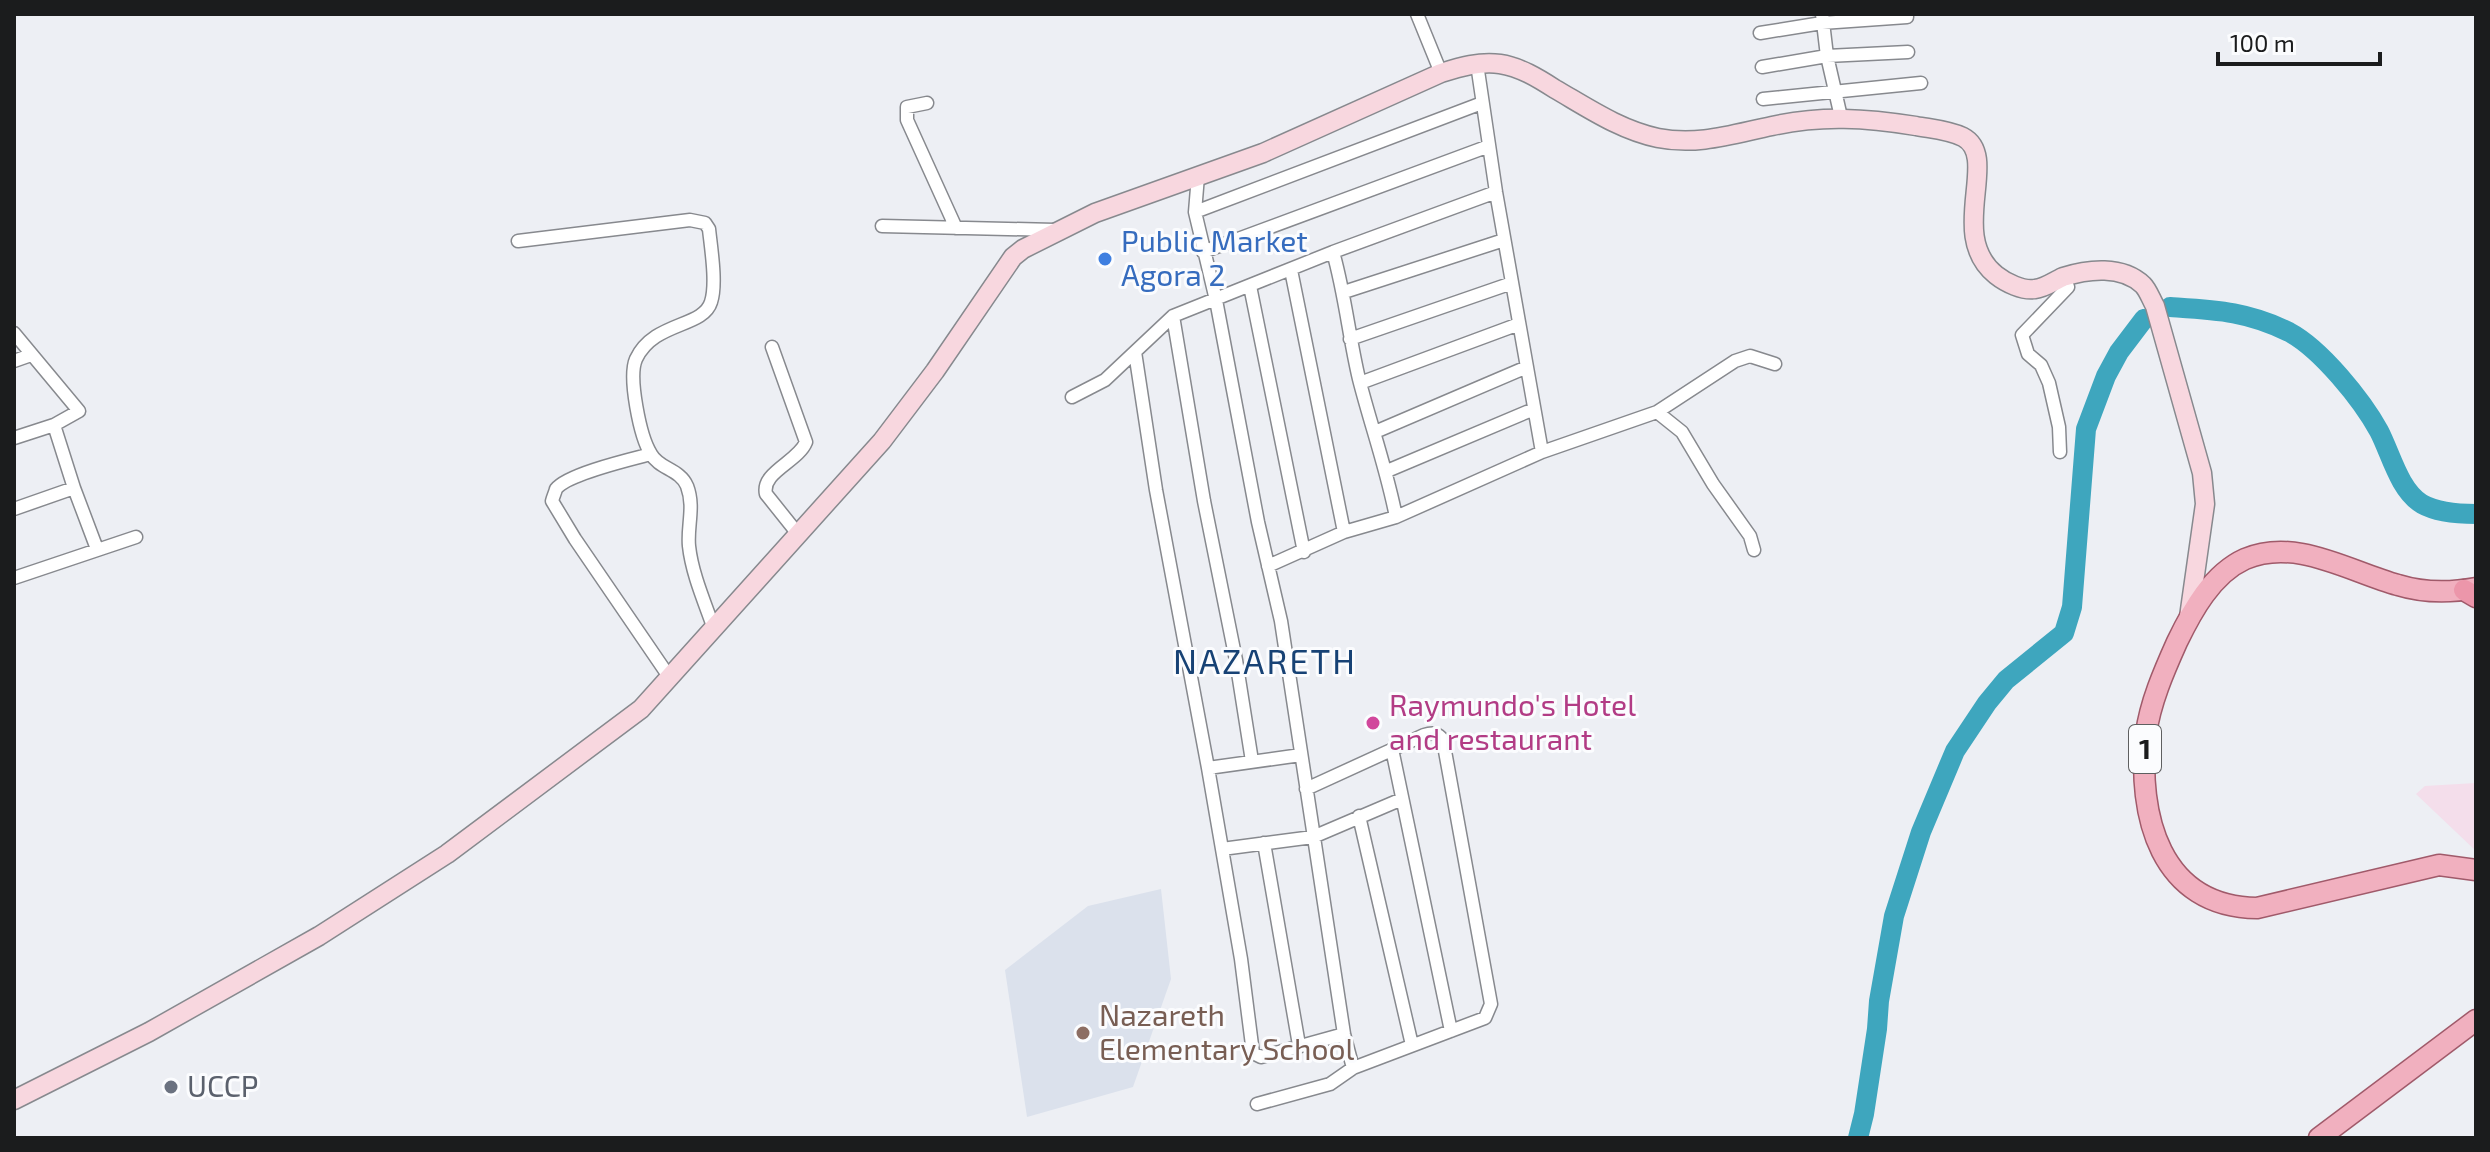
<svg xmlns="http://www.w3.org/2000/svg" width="2490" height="1152" viewBox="0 0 2490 1152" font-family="'Exo 2',sans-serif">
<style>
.commercial{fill:#f4deeb}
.built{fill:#dbe1ec}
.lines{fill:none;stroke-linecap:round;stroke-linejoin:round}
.river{stroke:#3ea6be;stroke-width:20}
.minor-casing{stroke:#87898e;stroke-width:15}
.secondary-casing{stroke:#87898e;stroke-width:21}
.primary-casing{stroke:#a05a6a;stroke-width:23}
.trunk-casing{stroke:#a05a6a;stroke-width:23}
.minor{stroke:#fff;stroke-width:12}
.secondary{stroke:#f8d7df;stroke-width:18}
.primary{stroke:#f1b0bf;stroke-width:20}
.trunk{stroke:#ec96aa;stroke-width:20}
.shop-dot{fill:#3f7fe0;stroke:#fbfcfe;stroke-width:3}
.hotel-dot{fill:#d1479c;stroke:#fbfcfe;stroke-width:3}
.education-dot{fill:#8d6e63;stroke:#fbfcfe;stroke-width:3}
.worship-dot{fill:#6b7280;stroke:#fbfcfe;stroke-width:3}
.labels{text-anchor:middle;stroke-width:6;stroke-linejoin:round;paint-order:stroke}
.shield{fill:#fbfcfe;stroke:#5e5f60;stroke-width:2}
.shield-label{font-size:28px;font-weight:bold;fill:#1b1c1d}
.shop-label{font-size:30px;fill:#366cbe;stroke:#fbfcfe;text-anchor:start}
.hotel-label{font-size:30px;fill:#b23c85;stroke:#fbfcfe;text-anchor:start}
.education-label{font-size:30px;fill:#785e54;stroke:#fbfcfe;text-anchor:start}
.worship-label{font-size:30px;fill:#5b616d;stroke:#fbfcfe;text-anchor:start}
.quarter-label{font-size:34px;letter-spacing:2px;fill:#174275;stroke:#fbfcfe}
</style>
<rect width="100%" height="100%" fill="#edeff4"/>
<!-- commercial -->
<path class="commercial" d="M 2476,783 L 2476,851 L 2416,794 L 2425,786 Z"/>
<!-- built -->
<path class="built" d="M 1161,889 L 1171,979 L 1133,1087 L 1027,1117 L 1005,970 L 1088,906 Z"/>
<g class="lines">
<!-- river -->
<path class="river" d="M 2170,307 C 2215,310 2247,311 2289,332 C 2321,349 2362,400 2379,431 C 2391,454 2399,490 2422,504 C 2438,513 2459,514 2476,514
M 1858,1138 L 1864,1114 L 1877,1029 L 1879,1001 L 1894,916 L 1921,832 L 1955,751 L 1987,703 L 2006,680 L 2064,633 L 2072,607 L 2086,429 L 2106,376 L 2119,352 L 2144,319"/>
<defs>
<path id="minor" d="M 1417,14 L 1441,73
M 1822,14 L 1827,56 L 1841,117
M 1760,33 L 1822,23 L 1907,17
M 1762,67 L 1827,56 L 1908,52
M 1763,99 L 1921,83
M 927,103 L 907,107 L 907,120 L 956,228
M 1198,176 L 1195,212 L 1216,300 L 1258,522 L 1281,621 L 1344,1034 L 1353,1068 L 1485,1018 L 1491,1004 L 1443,740 C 1438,733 1433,732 1424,735 L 1306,789
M 1195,212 L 1482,103
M 882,226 L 1055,230
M 518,241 L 690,220 L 705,223 L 709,229 C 711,248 717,284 711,302 C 703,328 654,321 636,359 C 628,377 640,437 651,454 C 659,469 680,469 687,486 C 695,507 687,526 689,546 C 692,574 705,603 714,629
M 1203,252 L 1489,146
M 1333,252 C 1345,294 1349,337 1359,379 C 1371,426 1387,470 1396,517
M 1291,270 L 1344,532
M 1250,286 L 1304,552
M 1344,292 L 1504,240
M 1173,316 L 1204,501 L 1236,660 L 1252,761
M 14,333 L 79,411 L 54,425 L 14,438
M 1350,339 L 1512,283
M 772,347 L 806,442 C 798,462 761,472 766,494 L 798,534
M 1135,352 L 1156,490 L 1208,768 L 1301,755
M 14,361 L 31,355
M 1360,383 L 1519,324
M 1072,397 L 1105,380 L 1173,316 L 1333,252 L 1496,192
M 1657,412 L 1735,361 L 1750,356 L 1775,364
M 54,425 L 74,488 L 97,549
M 1375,432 L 1527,367
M 1542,452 L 1657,412 L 1682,432 L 1713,484 L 1750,536 L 1754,550
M 2060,452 L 2059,427 L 2049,383 L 2041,365 L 2028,354 L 2022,335 L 2068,287 L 2064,277
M 651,454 C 632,459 567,474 556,489 C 556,490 552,500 552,501 L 575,539 L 670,678
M 1387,471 L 1534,409
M 14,509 L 74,488
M 1268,566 L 1344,532 L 1396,517 L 1542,452 L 1496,192 L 1477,64
M 14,578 L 136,537
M 1392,749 L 1451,1031
M 1208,768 L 1222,849 L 1313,837 L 1402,799
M 1359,816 L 1412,1045
M 1264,843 L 1299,1045
M 1222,849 L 1241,959 L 1253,1053 L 1261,1057 L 1344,1034
M 1257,1104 L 1330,1084 L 1353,1068"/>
<path id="secondary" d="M 14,1100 L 149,1032 L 319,936 L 447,854 L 641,709 L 882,441 L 935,371 L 1013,257 L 1023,249 L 1095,213 L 1263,153 L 1441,73 C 1460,67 1480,61 1500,64 C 1520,67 1538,78 1555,89 C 1588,108 1620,130 1658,138 C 1698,146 1733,134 1772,126 C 1822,115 1866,118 1916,126 C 1932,129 1948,130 1963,137 C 2001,157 1946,235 1996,275 C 2006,283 2023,291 2035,289 C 2045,288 2054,281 2063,277 C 2088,269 2122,265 2143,285 C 2148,290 2151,299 2155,306 L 2202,473 L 2205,504 L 2189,617"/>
<path id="primary" d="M 2476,588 C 2449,593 2424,593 2398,585 C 2350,572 2296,537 2245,559 C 2212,574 2192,611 2177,642 C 2164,671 2150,703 2146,734 C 2137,815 2160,907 2257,908 L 2439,865 L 2476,870
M 2319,1138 L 2476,1020"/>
<path id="trunk" d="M 2464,590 L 2476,597"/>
</defs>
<!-- minor casing -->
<use href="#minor" class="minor-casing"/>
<!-- secondary casing -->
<use href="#secondary" class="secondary-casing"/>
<!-- primary casing -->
<use href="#primary" class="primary-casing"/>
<!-- trunk casing -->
<use href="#trunk" class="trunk-casing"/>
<!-- minor -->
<use href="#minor" class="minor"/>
<!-- secondary -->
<use href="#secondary" class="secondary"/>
<!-- primary -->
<use href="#primary" class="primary"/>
<!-- trunk -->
<use href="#trunk" class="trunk"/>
</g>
<!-- markers -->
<circle class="shop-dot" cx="1105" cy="259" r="8"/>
<circle class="hotel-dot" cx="1373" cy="723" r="8"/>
<circle class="education-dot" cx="1083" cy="1033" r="8"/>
<circle class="worship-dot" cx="171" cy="1087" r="8"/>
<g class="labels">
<!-- shield labels -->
<rect class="shield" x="2129" y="725" width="32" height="48" rx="6"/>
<g class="shield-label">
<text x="2145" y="759">1</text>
</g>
<!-- shop labels -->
<g class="shop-label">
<text x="1121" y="252">Public Market<tspan x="1121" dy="34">Agora 2</tspan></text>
</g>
<!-- hotel labels -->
<g class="hotel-label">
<text x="1389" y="716">Raymundo's Hotel<tspan x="1389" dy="34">and restaurant</tspan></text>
</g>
<!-- education labels -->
<g class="education-label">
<text x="1099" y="1026">Nazareth<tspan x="1099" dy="34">Elementary School</tspan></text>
</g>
<!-- worship labels -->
<g class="worship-label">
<text x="187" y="1097">UCCP</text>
</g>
<!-- quarter labels -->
<g class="quarter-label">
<text x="1265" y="674">NAZARETH</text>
</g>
</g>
<!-- border -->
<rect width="2490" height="1152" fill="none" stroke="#1b1c1d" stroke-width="32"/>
<!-- scale -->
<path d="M2218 52v12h162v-12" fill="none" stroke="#1b1c1d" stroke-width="4"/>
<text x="2230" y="52" font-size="24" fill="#1b1c1d" stroke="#fbfcfe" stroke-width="6" paint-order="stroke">100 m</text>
</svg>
